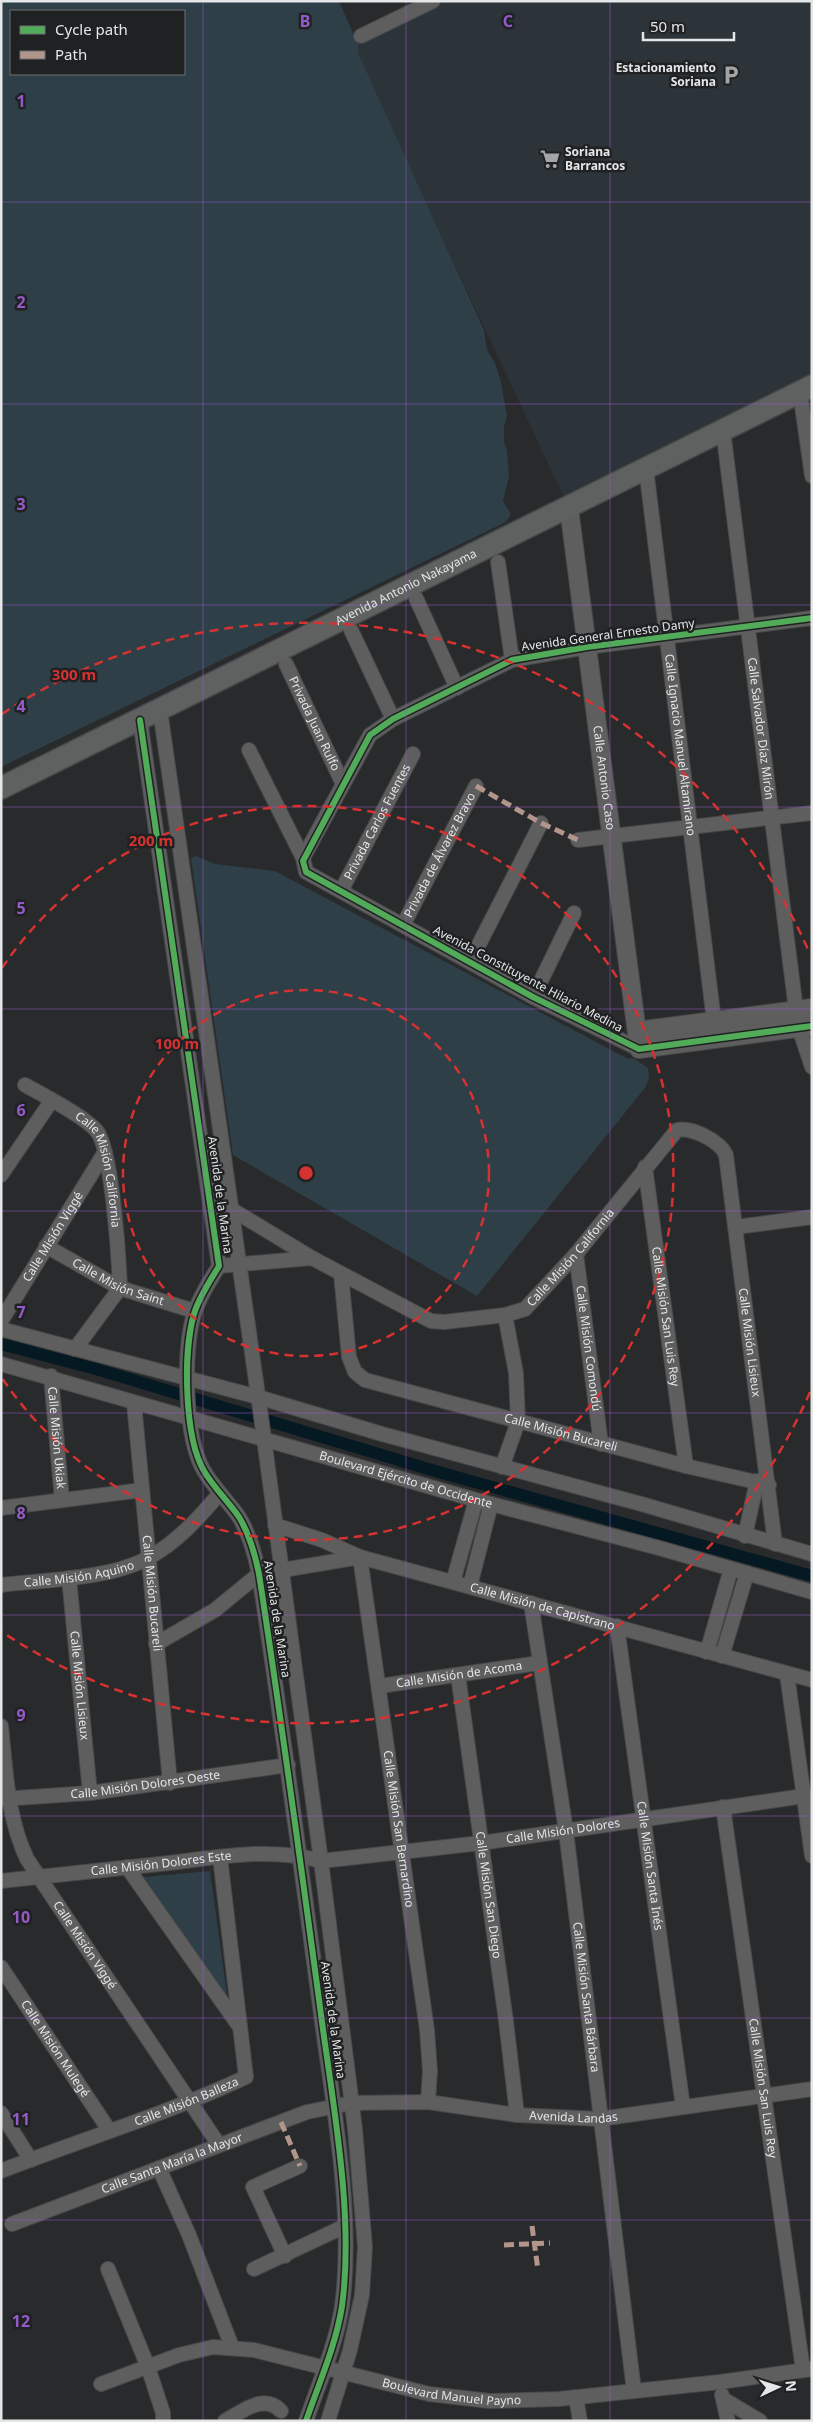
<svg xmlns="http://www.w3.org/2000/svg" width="813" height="2422" viewBox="0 0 813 2422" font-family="'Noto Sans',sans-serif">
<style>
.built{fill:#2d3439}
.green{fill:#2e3f48;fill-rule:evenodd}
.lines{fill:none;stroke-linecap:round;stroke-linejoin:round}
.canal{stroke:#051923;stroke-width:12}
.minor-casing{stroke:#474849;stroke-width:16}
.tertiary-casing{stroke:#474849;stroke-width:20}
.primary-casing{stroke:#474849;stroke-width:24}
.minor{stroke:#5e5e5e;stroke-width:14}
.tertiary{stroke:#5e5e5e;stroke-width:18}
.primary{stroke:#5f6060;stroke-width:21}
.quiet{stroke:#b2968c;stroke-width:5;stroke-dasharray:10 5;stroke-linecap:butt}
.cycleway-casing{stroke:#1f2122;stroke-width:9}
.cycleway{stroke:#51ab58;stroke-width:6}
.grid{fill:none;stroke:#955ac9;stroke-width:1;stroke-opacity:0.55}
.ring{fill:none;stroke:#d73232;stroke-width:2.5;stroke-dasharray:9 6}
.labels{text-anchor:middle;stroke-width:5;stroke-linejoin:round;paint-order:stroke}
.poi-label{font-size:12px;font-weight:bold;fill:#e4e6e7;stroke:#1f2122;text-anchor:end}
.street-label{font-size:12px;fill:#e4e6e7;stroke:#1f2122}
.grid-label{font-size:16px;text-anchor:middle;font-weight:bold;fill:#955ac9;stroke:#1f2122;stroke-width:5;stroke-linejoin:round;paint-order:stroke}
.centre{fill:#d73232;stroke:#1f2122;stroke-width:2.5}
.ring-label{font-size:15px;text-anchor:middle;font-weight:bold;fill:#d73232;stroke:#1f2122;stroke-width:5;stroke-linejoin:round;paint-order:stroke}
</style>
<rect width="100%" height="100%" fill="#292a2b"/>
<!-- built -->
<path class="built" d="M 435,1 L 812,1 L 812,388 L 569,508 L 350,41 Z"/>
<!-- green -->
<path class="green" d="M 1,1 L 339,1 L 358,44 L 358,53 L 484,330 L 487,350 L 495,363 L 501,382 L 507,416 L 504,426 L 504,441 L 507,451 L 509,476 L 503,501 L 511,514 L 506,522 L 1,767 ZM 11,11 L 184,11 L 184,74 L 11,74 Z
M 196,856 L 215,864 L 275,871 L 628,1059 L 633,1058 L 648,1068 L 649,1078 L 645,1088 L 477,1296 L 233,1155 L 191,858 Z
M 210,1871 L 228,2002 L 144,1877 Z"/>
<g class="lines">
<!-- canal -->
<path class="canal" d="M 1,1344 L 96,1369 L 435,1471 L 812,1576"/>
<defs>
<g id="minor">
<path d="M 361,36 L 433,1"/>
<path d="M 800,392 L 812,476"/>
<path id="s1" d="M 723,430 L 796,1010 L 799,1028 L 812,1067"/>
<path id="s2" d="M 646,468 L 714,1021"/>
<path d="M 498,562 L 512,660"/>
<path d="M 416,598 L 457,688"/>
<path d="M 351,630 L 393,719"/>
<path id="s3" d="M 286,664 L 343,784"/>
<path d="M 160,710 L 260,1409 L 321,1861 L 355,2129 L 365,2247 L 362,2295 L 350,2350 L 328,2421"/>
<path d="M 140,720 L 219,1266 C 210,1281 199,1297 194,1314 C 183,1351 184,1437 204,1471 C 214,1488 228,1501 239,1517 C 250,1535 255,1554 259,1574 C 282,1723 302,1873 322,2022 C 334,2111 354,2218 342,2306 C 336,2345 319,2383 306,2421"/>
<path d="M 249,750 L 303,858"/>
<path d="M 578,840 L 812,813"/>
<path id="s4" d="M 341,891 L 413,754"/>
<path id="s5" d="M 403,925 L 476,786"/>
<path d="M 470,962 L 541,823"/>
<path d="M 533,997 L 574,913"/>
<path d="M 639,1049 L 533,997 L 306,872 L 303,858 L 370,735 L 393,719 L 512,660 L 587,647 L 812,618"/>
<path id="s6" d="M 25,1085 C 43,1095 82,1115 96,1130 C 112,1147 119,1261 120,1288 L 75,1349"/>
<path id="s7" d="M 645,1167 L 686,1466"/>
<path d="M 1,1175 L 52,1100"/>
<path d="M 231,1209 L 312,1258"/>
<path d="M 736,1227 L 812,1217"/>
<path id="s8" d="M 46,1246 L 120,1288 L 194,1311"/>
<path id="s9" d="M 576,1254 L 601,1444"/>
<path id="s10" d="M 219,1266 L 312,1258 L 431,1321 L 444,1322 L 505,1315 L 525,1309 L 576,1254 L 677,1130 C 692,1127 720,1141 726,1155 L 775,1544"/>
<path id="s11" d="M 341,1274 L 349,1357 L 355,1372 L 365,1380 L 686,1466 L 769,1485"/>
<path id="s12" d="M 1,1321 L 105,1152"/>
<path d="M 1,1329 L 258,1397 L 382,1434 L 645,1505 L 812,1554"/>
<path id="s13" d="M 1,1364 L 476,1500 L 659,1548 L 812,1592"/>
<path id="s14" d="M 51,1376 L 62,1500"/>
<path id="s15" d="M 134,1403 L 170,1783"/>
<path d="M 502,1467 L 518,1422 L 516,1373 L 505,1315"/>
<path d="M 1,1508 L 142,1490"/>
<path id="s16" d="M 275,1525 L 322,1540 L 360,1557 L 812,1680"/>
<path d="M 745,1536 L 757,1481"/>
<path id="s17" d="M 69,1578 L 90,1793"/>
<path d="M 453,1582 L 476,1500"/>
<path id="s18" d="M 1,1585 C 44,1580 110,1579 148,1558 C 176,1543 199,1518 219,1494"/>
<path d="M 470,1586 L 491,1504"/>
<path id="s19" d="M 531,1603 L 566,1831 L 634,2391"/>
<path id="s20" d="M 617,1626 L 683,2107"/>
<path id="s21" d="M 156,1644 L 215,1610 L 259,1574 L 360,1557 L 427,2030 L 430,2071 L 428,2102"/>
<path d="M 707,1652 L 731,1569"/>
<path d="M 722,1656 L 747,1573"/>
<path d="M 787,1674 L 812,1856"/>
<path id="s22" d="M 458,1675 L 506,2021 L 517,2115"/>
<path id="s23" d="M 380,1686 L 539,1663"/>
<path id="s24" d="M 1,1726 C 6,1771 7,1817 27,1859 L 219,2145"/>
<path id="s25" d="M 1,1799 L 90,1793 L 288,1765"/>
<path id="s26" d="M 723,1807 L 803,2370"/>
<path d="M 127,1867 L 239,2026"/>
<path id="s27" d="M 1,1881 C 57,1875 113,1869 169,1863 C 219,1857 272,1847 321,1861 L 481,1843 L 804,1796"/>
<path id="s28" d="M 1,1967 L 109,2130"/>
<path d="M 1,2113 L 31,2160"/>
<path d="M 159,2168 L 189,2235 L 232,2347"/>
<path id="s29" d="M 1,2171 C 83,2139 167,2114 246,2077 L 220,1857"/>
<path id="s30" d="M 12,2224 L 307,2112 L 352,2103 L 428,2102 L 517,2115 L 600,2119 L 812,2089"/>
<path d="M 285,2256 L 253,2187 L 300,2166"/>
<path d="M 108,2269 L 148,2367 L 163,2413 L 163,2421"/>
<path d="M 254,2269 L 345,2226"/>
<path id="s31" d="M 101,2384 L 179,2355 L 213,2347 L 254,2350 L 429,2394 L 490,2401 L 559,2399 L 720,2382 L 812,2369"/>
<path d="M 722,2395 L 728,2421"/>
<path d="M 576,2397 L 580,2421"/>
<path d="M 723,2399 L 760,2421"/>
<path d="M 225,2421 C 243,2411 264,2393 281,2411"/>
</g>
<g id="tertiary">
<path id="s32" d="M 569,508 L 639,1049 L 812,1026"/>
<path d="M 637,1031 L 812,1008"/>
</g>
<g id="primary">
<path id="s33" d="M 1,788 L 812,386"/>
</g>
</defs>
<!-- minor casing -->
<use href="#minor" class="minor-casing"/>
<!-- tertiary casing -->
<use href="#tertiary" class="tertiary-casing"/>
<!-- primary casing -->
<use href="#primary" class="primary-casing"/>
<!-- minor -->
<use href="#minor" class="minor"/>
<!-- tertiary -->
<use href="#tertiary" class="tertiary"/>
<!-- primary -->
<use href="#primary" class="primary"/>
<!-- quiet -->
<path class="quiet" d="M 476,786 L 541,823 L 578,840
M 281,2122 L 300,2166
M 532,2226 L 538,2270
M 504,2245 L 550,2243"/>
<defs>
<path id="cycleway" d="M 812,618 L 587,647 L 512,660 L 393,719 L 370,735 L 303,861 L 306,872 L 533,997 L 639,1049 L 812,1026
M 140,720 L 219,1266 C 210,1281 199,1297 194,1314 C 183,1351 184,1437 204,1471 C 214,1488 228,1501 239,1517 C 250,1535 255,1554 259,1574 C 282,1723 302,1873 322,2022 C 334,2111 354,2218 342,2306 C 336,2345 319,2383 306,2421"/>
</defs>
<!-- cycleway casing -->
<use href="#cycleway" class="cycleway-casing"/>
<!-- cycleway -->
<use href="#cycleway" class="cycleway"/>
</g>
<!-- grid -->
<path class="grid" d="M 203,1 L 203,2421M 406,1 L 406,2421M 610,1 L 610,2421M 1,202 L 812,202M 1,404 L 812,404M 1,605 L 812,605M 1,807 L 812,807M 1,1009 L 812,1009M 1,1211 L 812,1211M 1,1413 L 812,1413M 1,1615 L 812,1615M 1,1816 L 812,1816M 1,2018 L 812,2018M 1,2220 L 812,2220"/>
<!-- distance rings -->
<g class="ring">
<circle cx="306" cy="1173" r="183"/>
<path d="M2 968A367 367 0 1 1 2 1378"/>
<path d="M810 1392A550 550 0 0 1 2 1632M2 714A550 550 0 0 1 810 954"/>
</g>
<!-- icons -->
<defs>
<symbol id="parking-bare" viewBox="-9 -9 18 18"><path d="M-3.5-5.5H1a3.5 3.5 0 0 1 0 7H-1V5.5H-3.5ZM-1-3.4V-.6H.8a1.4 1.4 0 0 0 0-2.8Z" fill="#a3a4a5" stroke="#1f2122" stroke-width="2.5" paint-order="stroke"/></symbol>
<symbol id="supermarket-bare" viewBox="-9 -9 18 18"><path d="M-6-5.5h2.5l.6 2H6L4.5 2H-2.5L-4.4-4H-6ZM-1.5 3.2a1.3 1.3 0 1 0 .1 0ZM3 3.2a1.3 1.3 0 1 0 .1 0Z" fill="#a3a4a5" stroke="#1f2122" stroke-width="2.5" paint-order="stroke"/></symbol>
</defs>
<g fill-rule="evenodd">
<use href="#parking-bare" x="717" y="61" width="28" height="28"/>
<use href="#supermarket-bare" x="536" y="145" width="28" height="28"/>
</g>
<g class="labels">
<!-- poi labels -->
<g class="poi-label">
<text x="716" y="72">Estacionamiento<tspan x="716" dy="14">Soriana</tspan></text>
<text x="565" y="156" text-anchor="start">Soriana<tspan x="565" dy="14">Barrancos</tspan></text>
</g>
<!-- street labels -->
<g class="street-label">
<text dy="4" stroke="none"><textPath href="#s33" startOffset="452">Avenida Antonio Nakayama</textPath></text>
<text transform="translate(608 635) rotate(-8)" y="4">Avenida General Ernesto Damy</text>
<text dy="4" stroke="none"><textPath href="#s3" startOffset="66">Privada Juan Rulfo</textPath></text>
<text dy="4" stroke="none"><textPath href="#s1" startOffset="301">Calle Salvador Díaz Mirón</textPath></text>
<text dy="4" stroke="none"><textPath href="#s2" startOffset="279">Calle Ignacio Manuel Altamirano</textPath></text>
<text dy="4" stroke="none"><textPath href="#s32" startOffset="272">Calle Antonio Caso</textPath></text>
<text dy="4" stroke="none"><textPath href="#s4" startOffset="78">Privada Carlos Fuentes</textPath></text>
<text dy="4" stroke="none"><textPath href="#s5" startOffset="79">Privada de Álvarez Bravo</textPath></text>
<text transform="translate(528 979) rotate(28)" y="4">Avenida Constituyente Hilario Medina</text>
<text dy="4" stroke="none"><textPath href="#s6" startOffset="122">Calle Misión California</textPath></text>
<text transform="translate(220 1195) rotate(82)" y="4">Avenida de la Marina</text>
<text dy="4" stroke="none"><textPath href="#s12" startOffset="99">Calle Misión Viggé</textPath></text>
<text dy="4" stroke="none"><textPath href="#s10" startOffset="392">Calle Misión California</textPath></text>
<text dy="4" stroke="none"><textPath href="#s8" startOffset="81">Calle Misión Saint</textPath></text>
<text dy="4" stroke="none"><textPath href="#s7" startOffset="151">Calle Misión San Luis Rey</textPath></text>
<text dy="4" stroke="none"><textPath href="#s10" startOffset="805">Calle Misión Lisieux</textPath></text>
<text dy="4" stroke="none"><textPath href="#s9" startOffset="95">Calle Misión Comondú</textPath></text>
<text dy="4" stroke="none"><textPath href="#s11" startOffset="315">Calle Misión Bucareli</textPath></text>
<text dy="4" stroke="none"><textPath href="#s14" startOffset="62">Calle Misión Ukiak</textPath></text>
<text dy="4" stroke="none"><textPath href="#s13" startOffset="421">Boulevard Ejército de Occidente</textPath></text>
<text dy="4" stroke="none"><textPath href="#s18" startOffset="79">Calle Misión Aquino</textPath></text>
<text dy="4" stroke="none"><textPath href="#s15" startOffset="191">Calle Misión Bucareli</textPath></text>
<text dy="4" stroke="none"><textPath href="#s16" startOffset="280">Calle Misión de Capistrano</textPath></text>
<text transform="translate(277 1619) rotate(81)" y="4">Avenida de la Marina</text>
<text dy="4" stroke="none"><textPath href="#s23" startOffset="80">Calle Misión de Acoma</textPath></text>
<text dy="4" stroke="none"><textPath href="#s17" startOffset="108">Calle Misión Lisieux</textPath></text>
<text dy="4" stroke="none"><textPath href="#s25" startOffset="145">Calle Misión Dolores Oeste</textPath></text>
<text dy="4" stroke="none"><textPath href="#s21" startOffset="502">Calle Misión San Bernardino</textPath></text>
<text dy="4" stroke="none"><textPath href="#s27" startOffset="566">Calle Misión Dolores</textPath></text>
<text dy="4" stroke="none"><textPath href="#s27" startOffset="161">Calle Misión Dolores Este</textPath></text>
<text dy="4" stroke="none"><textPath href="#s20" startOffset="242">Calle Misión Santa Inés</textPath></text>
<text dy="4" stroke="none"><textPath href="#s22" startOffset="222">Calle Misión San Diego</textPath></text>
<text dy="4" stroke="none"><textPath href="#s24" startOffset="240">Calle Misión Viggé</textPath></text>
<text dy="4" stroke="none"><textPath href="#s19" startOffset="398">Calle Misión Santa Bárbara</textPath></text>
<text transform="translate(333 2020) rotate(82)" y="4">Avenida de la Marina</text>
<text dy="4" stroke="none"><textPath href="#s28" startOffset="98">Calle Misión Mulegé</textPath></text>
<text dy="4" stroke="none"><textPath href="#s26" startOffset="284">Calle Misión San Luis Rey</textPath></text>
<text dy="4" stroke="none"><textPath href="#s29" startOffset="198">Calle Misión Balleza</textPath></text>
<text dy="4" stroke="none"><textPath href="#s30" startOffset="584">Avenida Landas</textPath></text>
<text dy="4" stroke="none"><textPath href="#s30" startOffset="171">Calle Santa María la Mayor</textPath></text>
<text dy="4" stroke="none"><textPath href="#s31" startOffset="362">Boulevard Manuel Payno</textPath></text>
</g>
</g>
<g class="grid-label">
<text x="305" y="27">B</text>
<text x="508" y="27">C</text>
<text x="21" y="107">1</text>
<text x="21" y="308">2</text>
<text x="21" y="510">3</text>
<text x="21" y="712">4</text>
<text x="21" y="914">5</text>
<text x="21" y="1116">6</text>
<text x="21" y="1318">7</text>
<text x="21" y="1519">8</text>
<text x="21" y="1721">9</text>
<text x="21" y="1923">10</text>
<text x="21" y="2125">11</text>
<text x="21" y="2327">12</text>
</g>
<circle cx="306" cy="1173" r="8" class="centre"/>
<g class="ring-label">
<text x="74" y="680">300 m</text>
<text x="151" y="846">200 m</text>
<text x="177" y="1049">100 m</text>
</g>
<!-- border -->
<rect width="813" height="2422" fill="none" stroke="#e4e6e7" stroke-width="5"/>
<!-- legend -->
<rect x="10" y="10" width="175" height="65" fill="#1f2122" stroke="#6e7071"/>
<rect x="20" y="26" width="25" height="8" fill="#51ab58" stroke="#6e7071"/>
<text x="55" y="35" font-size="15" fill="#e4e6e7">Cycle path</text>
<rect x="20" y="51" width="25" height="8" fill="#b2968c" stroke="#6e7071"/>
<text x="55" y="60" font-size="15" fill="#e4e6e7">Path</text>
<!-- north arrow -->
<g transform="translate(778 2387) rotate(86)" stroke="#1f2122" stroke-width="4" paint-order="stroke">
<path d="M0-4L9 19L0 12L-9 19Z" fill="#e4e6e7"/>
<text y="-8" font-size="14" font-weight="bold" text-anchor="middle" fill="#e4e6e7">N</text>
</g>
<!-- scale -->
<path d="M643 32v8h91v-8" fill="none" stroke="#e4e6e7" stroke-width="2.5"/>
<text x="650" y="32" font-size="15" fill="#e4e6e7" stroke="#1f2122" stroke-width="4" paint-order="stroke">50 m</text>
</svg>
